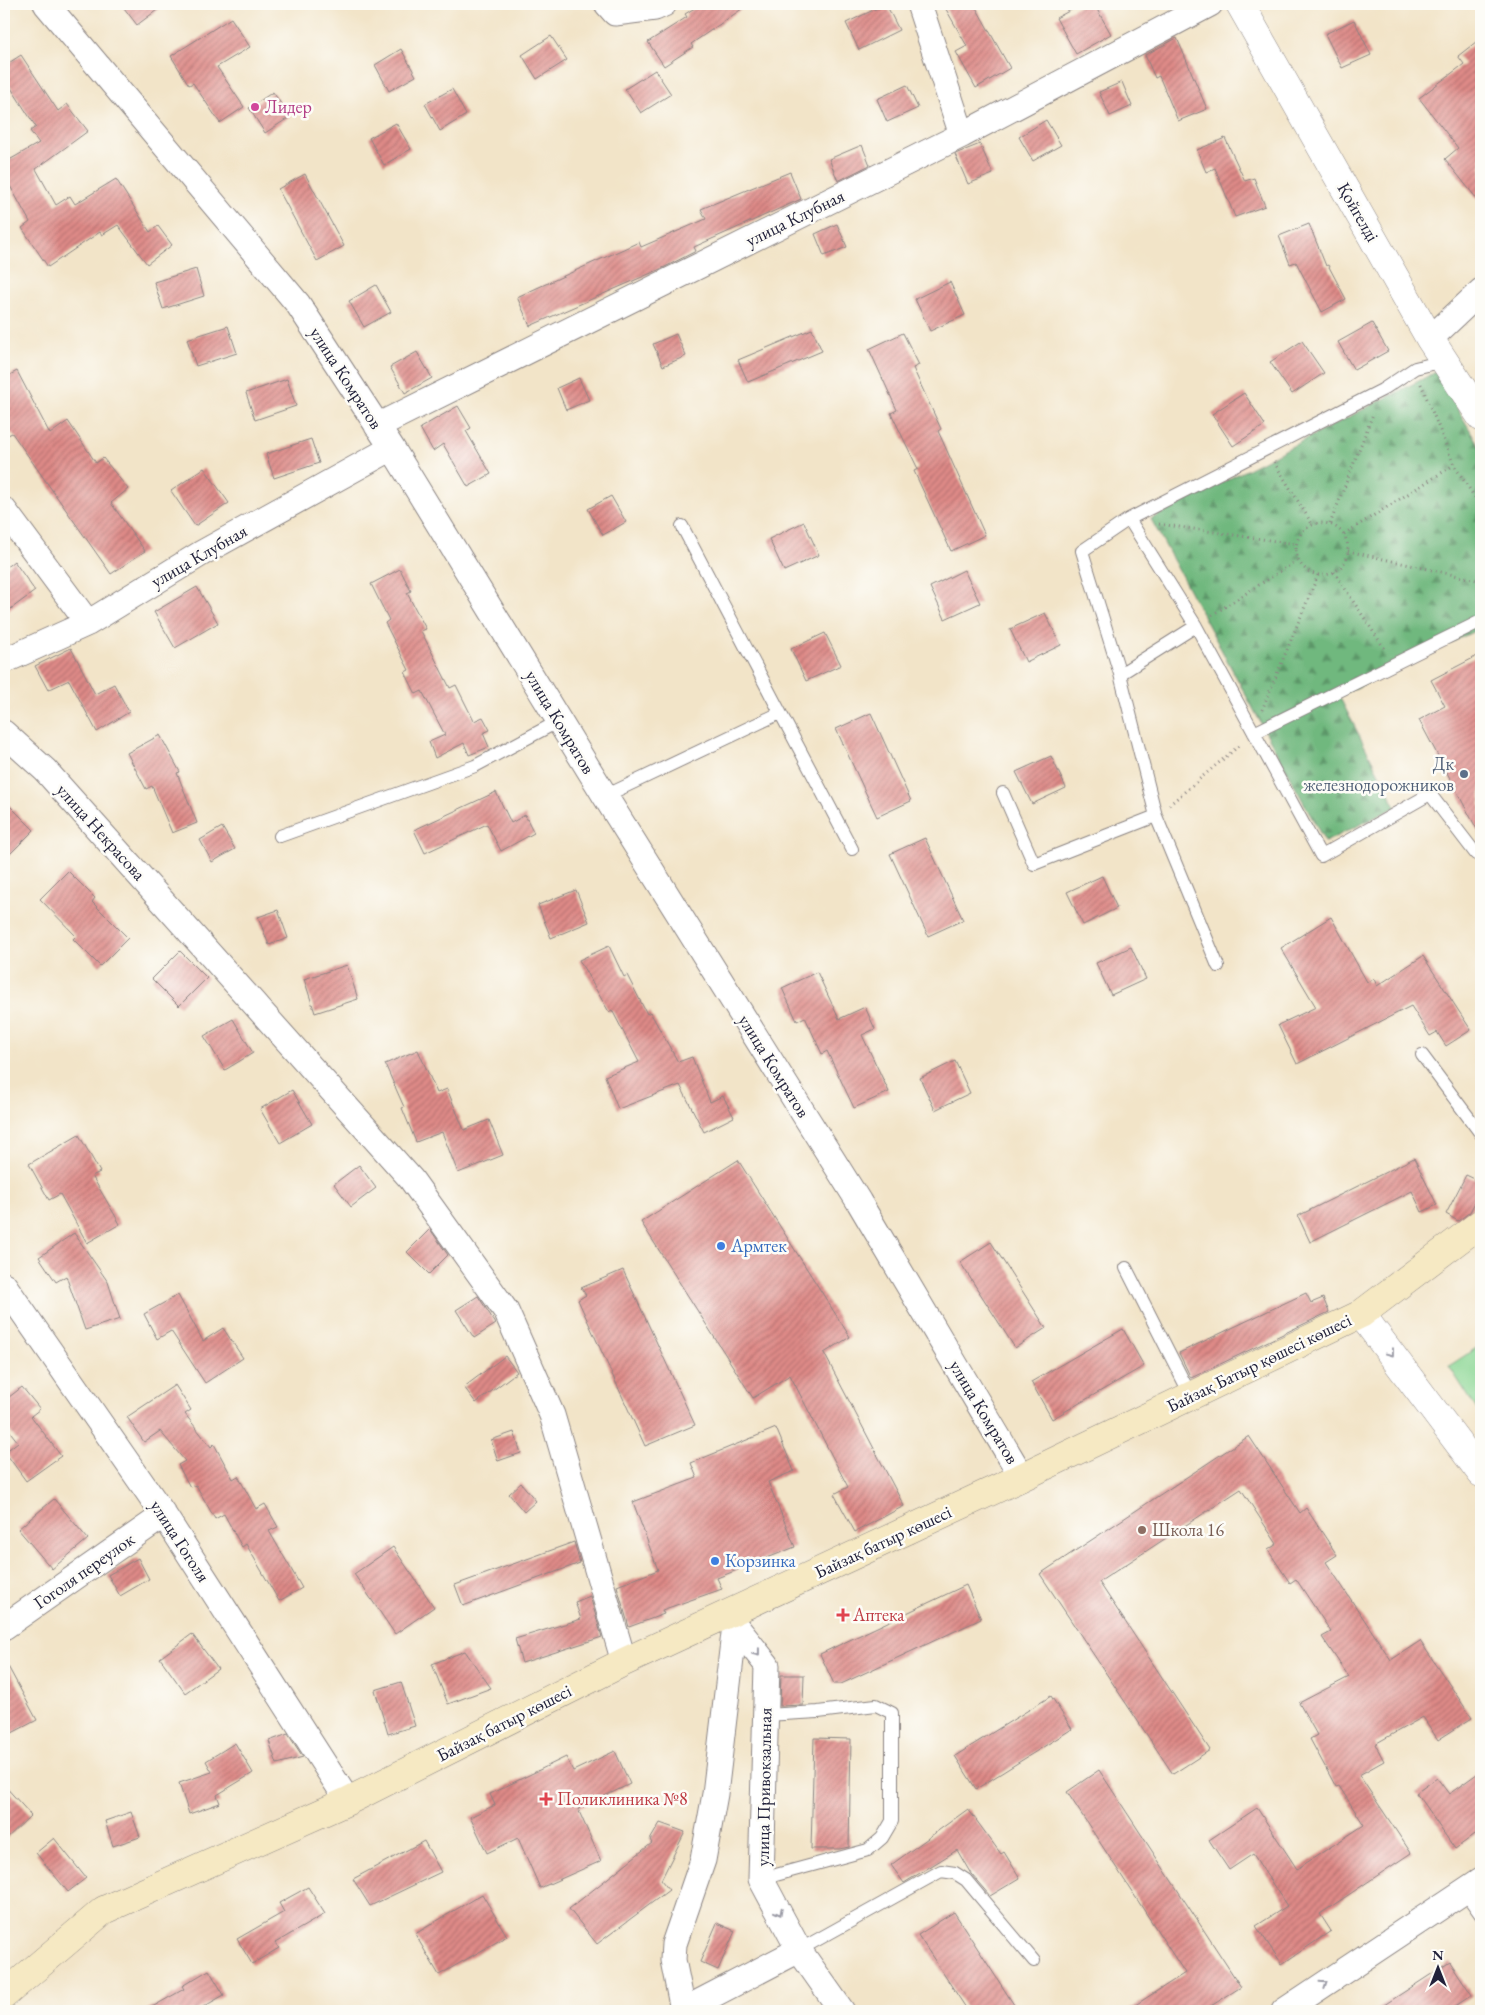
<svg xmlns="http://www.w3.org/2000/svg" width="1485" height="2015" viewBox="0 0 1485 2015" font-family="'EB Garamond',serif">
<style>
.forest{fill:url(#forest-firs);stroke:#496d5c}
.park{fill:#8bd794;stroke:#567c68}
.building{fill:url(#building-hatch)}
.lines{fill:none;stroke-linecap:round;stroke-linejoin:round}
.service-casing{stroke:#8a8382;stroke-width:14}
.minor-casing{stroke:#8a8382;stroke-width:27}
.tertiary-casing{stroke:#8a8382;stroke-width:29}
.secondary-casing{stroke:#8a8382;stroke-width:29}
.path{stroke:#8a8382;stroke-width:3;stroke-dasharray:1 4;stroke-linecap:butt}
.service{stroke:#fff;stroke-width:12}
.minor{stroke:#fff;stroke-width:25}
.tertiary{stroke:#fff;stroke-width:28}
.secondary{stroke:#f6e9c3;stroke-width:28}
.oneway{stroke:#9c9ca7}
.hotel-dot{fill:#d1479c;stroke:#fdfcf7;stroke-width:2}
.service-dot{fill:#5c6f8a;stroke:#fdfcf7;stroke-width:2}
.shop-dot{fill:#3f7fe0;stroke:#fdfcf7;stroke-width:2}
.education-dot{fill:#8d6e63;stroke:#fdfcf7;stroke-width:2}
.health-dot{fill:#e0444e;stroke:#fdfcf7;stroke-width:2}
.labels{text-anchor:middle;stroke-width:5;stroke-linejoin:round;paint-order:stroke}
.hotel-label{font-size:18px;fill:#b23c85;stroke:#fdfcf7;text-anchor:start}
.street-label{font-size:18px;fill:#22223b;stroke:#fdfcf7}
.service-label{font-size:18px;fill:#4e5e75;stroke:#fdfcf7;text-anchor:end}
.shop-label{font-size:18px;fill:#366cbe;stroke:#fdfcf7;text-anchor:start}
.education-label{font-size:18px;fill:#785e54;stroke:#fdfcf7;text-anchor:start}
.health-label{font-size:18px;fill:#be3a42;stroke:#fdfcf7;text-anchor:start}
</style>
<defs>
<pattern id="forest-firs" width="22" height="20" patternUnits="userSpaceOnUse" patternTransform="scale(1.25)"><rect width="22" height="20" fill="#70b87e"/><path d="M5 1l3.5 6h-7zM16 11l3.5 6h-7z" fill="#5c9568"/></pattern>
<pattern id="building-hatch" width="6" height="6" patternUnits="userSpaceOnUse" patternTransform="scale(1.25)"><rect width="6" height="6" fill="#de8a87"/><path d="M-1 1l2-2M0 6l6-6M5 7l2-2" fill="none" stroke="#b47070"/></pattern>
</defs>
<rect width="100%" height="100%" fill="#fdfcf7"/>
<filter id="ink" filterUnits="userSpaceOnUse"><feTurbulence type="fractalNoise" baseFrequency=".02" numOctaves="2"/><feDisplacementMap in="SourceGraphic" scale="10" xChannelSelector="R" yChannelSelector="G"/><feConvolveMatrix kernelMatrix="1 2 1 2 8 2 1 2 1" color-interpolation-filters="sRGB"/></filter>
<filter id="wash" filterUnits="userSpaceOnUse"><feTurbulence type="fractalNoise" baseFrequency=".0096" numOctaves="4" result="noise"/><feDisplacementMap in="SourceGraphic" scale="20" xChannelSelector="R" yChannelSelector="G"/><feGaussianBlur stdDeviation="1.12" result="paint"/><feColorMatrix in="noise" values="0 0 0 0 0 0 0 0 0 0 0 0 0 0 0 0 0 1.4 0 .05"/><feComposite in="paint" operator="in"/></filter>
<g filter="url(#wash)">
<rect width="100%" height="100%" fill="#f2e4c8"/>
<!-- forest -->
<path class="forest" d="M 1436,372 L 1481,449 L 1481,628 L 1339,696 L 1396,807 L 1325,842 L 1151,519 Z"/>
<!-- park -->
<path class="park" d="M 1481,1345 L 1481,1416 L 1449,1366 Z"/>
<g id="blocks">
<!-- building -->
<path class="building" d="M 121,4 L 165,4 L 137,25 Z
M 701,4 L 749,4 L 691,44 L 693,47 L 664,66 L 648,42 L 687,17 L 685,14 Z
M 886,4 L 899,30 L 859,50 L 846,23 Z
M 943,4 L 974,4 L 1010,68 L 976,88 L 956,52 L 967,46 Z
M 1082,4 L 1094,4 L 1111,34 L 1076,54 L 1056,18 Z
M 231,18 L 250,47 L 217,67 L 244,107 L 220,123 L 193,83 L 189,85 L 171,56 Z
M 1354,20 L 1371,55 L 1342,68 L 1325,34 Z
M 551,36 L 567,60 L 537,79 L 522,55 Z
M 1177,38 L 1207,109 L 1178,121 L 1159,76 L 1155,78 L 1145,55 Z
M 1481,38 L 1481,204 L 1445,159 L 1458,148 L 1419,98 L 1464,64 L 1458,56 Z
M 401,49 L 416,76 L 389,91 L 375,65 Z
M 21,55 L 58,111 L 67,104 L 88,131 L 36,169 L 56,205 L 70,196 L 75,204 L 116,179 L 150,232 L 158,226 L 172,245 L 147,264 L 118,225 L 102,235 L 100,232 L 48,267 L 22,228 L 30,222 L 4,175 L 4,163 L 39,143 L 30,131 L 36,127 L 4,77 L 4,66 Z
M 655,70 L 671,94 L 641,113 L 625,89 Z
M 1122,82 L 1132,106 L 1110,116 L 1099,92 Z
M 907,85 L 918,108 L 887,122 L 877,99 Z
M 452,89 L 466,115 L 440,131 L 425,104 Z
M 273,92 L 290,117 L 265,133 L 249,108 Z
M 1046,120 L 1061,145 L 1033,161 L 1019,137 Z
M 396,123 L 411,149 L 384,165 L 369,138 Z
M 1225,138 L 1245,181 L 1254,178 L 1265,206 L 1235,217 L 1215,168 L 1206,172 L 1197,150 Z
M 980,144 L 993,174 L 968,184 L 955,154 Z
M 862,145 L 870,165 L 838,181 L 829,159 Z
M 790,172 L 801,199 L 694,247 L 696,251 L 665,267 L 530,326 L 517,297 L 639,242 L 641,247 L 706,219 L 701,209 Z
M 305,174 L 344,246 L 317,261 L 278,189 Z
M 837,224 L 847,247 L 824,256 L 815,234 Z
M 1309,224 L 1326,266 L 1328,265 L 1346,299 L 1322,312 L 1296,262 L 1290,264 L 1279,236 Z
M 196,269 L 204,296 L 163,309 L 154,282 Z
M 950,282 L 965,315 L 930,331 L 915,299 Z
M 376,285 L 391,312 L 364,327 L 349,301 Z
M 1372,323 L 1388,351 L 1354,370 L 1338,342 Z
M 228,326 L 237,353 L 196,366 L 187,339 Z
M 812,329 L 822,351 L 748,382 L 738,360 Z
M 903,333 L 919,365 L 913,368 L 941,429 L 938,431 L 985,535 L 951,551 L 914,471 L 918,469 L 891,413 L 897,410 L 869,349 Z
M 676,334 L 686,356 L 663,366 L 653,344 Z
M 1302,341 L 1324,373 L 1292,394 L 1270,362 Z
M 417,352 L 432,378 L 405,393 L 390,367 Z
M 17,371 L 50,434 L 68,421 L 96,463 L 103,458 L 128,489 L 111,503 L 145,551 L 111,574 L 12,433 L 4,437 L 4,378 Z
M 579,378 L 589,400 L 566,410 L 557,388 Z
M 287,379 L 296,406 L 255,420 L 246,393 Z
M 1244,393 L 1265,425 L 1233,446 L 1212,414 Z
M 458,406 L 471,428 L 466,431 L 491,474 L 468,487 L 443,444 L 433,451 L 420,428 Z
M 311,439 L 319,463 L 274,478 L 266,454 Z
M 204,468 L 229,503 L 195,526 L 171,491 Z
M 611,496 L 626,522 L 603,535 L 588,509 Z
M 804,522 L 819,555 L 784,571 L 769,539 Z
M 14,561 L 35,591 L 4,614 L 4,569 Z
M 400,569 L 411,591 L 407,593 L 426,629 L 421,631 L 450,688 L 456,685 L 474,721 L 483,717 L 490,730 L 483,733 L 489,747 L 469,755 L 464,743 L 435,758 L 429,742 L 445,735 L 422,691 L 416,694 L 405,672 L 409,670 L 385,623 L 389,620 L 371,584 Z
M 964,570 L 980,603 L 945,619 L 930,587 Z
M 197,587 L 218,623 L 175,648 L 154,612 Z
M 1045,613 L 1061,645 L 1026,662 L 1010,629 Z
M 825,633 L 841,665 L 806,681 L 791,649 Z
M 71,648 L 95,694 L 114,684 L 129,712 L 97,732 L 69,680 L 48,690 L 35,666 Z
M 1481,654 L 1481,837 L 1419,720 L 1445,706 L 1431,680 Z
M 871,713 L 911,801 L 877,817 L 836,729 Z
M 160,735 L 180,772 L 177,773 L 197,823 L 172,833 L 152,786 L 146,789 L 127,753 Z
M 1051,756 L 1066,788 L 1032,804 L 1016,772 Z
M 496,792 L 511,823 L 525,815 L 534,833 L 501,851 L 487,824 L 425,853 L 414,830 Z
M 4,800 L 34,830 L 4,860 Z
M 222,827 L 235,849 L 212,862 L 200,840 Z
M 925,838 L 963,920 L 928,936 L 890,854 Z
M 68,871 L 95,898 L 92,902 L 128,938 L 100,966 L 73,939 L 76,936 L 40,899 Z
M 1102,876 L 1117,908 L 1083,925 L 1067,892 Z
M 576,890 L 589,922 L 551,938 L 538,905 Z
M 278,910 L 288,938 L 269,945 L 258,917 Z
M 1331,917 L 1367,982 L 1374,979 L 1377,986 L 1423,956 L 1471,1030 L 1446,1046 L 1437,1032 L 1430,1036 L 1411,1006 L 1297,1064 L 1278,1025 L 1316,1007 L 1281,948 Z
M 609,946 L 624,977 L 627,975 L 647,1014 L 650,1012 L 678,1062 L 692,1057 L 710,1102 L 723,1096 L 734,1117 L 704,1132 L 680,1085 L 618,1109 L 605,1076 L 639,1062 L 612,1010 L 609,1012 L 579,960 Z
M 1131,947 L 1146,979 L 1111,995 L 1096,963 Z
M 180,951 L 207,978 L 179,1006 L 152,979 Z
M 347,965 L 358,999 L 315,1013 L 304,979 Z
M 817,972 L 839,1019 L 865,1007 L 875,1029 L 862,1035 L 889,1092 L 854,1108 L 827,1051 L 822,1054 L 805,1017 L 797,1021 L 782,988 Z
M 233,1019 L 253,1053 L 225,1070 L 204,1036 Z
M 418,1050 L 437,1093 L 447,1089 L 464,1130 L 489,1120 L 503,1155 L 458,1173 L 442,1132 L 416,1142 L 402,1108 L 404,1107 L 385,1064 Z
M 955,1061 L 970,1093 L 935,1110 L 920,1078 Z
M 292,1090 L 312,1124 L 280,1143 L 260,1109 Z
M 79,1135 L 100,1172 L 92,1176 L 120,1224 L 87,1243 L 60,1194 L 49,1200 L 29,1164 Z
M 1414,1158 L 1437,1205 L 1422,1212 L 1412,1191 L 1310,1242 L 1298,1216 Z
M 738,1160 L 850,1337 L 824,1353 L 904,1506 L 855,1532 L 834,1494 L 848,1487 L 790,1375 L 753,1398 L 641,1222 Z
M 359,1165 L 376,1188 L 351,1207 L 334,1184 Z
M 1466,1175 L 1481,1182 L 1481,1190 L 1470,1212 L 1458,1221 L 1446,1214 Z
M 430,1229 L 448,1255 L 429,1274 L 407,1252 Z
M 74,1233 L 108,1282 L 120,1319 L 85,1330 L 66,1276 L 56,1282 L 39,1257 Z
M 991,1242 L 1046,1328 L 1015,1348 L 960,1262 Z
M 623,1270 L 695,1425 L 645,1446 L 578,1300 L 586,1295 L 581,1288 Z
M 1306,1293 L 1311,1303 L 1323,1298 L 1329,1312 L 1191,1378 L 1179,1353 Z
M 178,1295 L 203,1341 L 223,1328 L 243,1358 L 205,1383 L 171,1331 L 157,1339 L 144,1314 Z
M 478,1296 L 496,1324 L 474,1338 L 456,1310 Z
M 1123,1329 L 1144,1366 L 1052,1419 L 1031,1382 Z
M 505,1356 L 517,1372 L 476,1403 L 464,1387 Z
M 175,1385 L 191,1410 L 185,1414 L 211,1447 L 214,1444 L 233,1479 L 238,1476 L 256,1509 L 265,1504 L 278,1527 L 269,1531 L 302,1588 L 279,1601 L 246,1544 L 242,1547 L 224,1514 L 215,1519 L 196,1485 L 190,1487 L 178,1465 L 185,1461 L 160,1431 L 144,1442 L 127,1417 Z
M 22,1387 L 40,1409 L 31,1416 L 61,1456 L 26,1481 L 5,1452 L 18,1442 L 4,1424 L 4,1401 Z
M 776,1428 L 794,1471 L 768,1482 L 795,1547 L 717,1578 L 722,1589 L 662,1610 L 664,1614 L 629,1627 L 617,1586 L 658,1570 L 633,1502 L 697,1478 L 691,1463 Z
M 514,1432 L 521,1453 L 498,1461 L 491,1440 Z
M 1249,1436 L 1300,1513 L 1306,1508 L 1337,1555 L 1326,1562 L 1391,1660 L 1420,1641 L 1472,1718 L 1438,1740 L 1423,1717 L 1375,1744 L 1384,1761 L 1359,1775 L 1411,1853 L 1320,1914 L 1331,1931 L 1282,1964 L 1256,1926 L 1287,1906 L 1253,1854 L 1229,1870 L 1209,1840 L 1257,1808 L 1297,1869 L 1364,1825 L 1339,1786 L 1336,1787 L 1310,1739 L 1317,1735 L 1299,1703 L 1349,1677 L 1322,1637 L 1331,1632 L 1296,1579 L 1290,1583 L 1268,1550 L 1277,1544 L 1241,1489 L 1099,1582 L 1210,1750 L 1173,1774 L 1040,1574 Z
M 521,1483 L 536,1501 L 524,1512 L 509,1494 Z
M 54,1499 L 88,1539 L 52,1569 L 18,1529 Z
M 574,1542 L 580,1563 L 463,1606 L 455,1585 Z
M 393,1547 L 434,1607 L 395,1634 L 354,1574 Z
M 138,1558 L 149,1579 L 120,1596 L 108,1575 Z
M 966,1585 L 981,1619 L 841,1684 L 834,1684 L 820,1654 Z
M 590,1596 L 602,1637 L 522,1663 L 515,1639 L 581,1619 L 575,1602 Z
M 192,1634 L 218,1669 L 185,1693 L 160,1658 Z
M 465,1651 L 491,1688 L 448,1704 L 432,1664 Z
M 4,1659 L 37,1720 L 12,1733 L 4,1718 Z
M 781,1675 L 804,1675 L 803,1705 L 780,1706 Z
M 401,1682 L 415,1726 L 388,1734 L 375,1690 Z
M 1051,1696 L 1072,1729 L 976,1789 L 955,1756 Z
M 288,1734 L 303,1757 L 277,1764 L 269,1741 Z
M 814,1738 L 851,1739 L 849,1847 L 839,1849 L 811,1849 Z
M 235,1743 L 253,1773 L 217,1795 L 220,1803 L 189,1814 L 179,1783 L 212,1772 L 206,1761 Z
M 615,1751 L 630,1784 L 578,1809 L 601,1861 L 540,1888 L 518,1838 L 487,1853 L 470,1817 L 495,1805 L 490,1794 L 566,1757 L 573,1771 Z
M 1099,1770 L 1241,1987 L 1203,2011 L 1126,2011 L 1185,1973 L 1067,1792 Z
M 1481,1771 L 1481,1830 L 1455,1849 L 1416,1793 L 1437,1778 L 1449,1794 Z
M 4,1785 L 31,1815 L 4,1841 Z
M 968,1809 L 1001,1854 L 1004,1852 L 1020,1878 L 990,1896 L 971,1874 L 957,1850 L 904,1883 L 891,1865 Z
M 131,1812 L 140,1837 L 113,1846 L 105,1821 Z
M 660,1823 L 685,1832 L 661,1880 L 669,1890 L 597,1944 L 569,1909 L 652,1843 L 650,1840 Z
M 54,1838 L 86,1878 L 68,1892 L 36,1853 Z
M 424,1841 L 441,1872 L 370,1906 L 353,1879 Z
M 308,1887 L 325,1914 L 275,1943 L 279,1948 L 252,1964 L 237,1939 L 284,1912 L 279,1903 Z
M 482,1894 L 507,1936 L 439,1975 L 415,1934 Z
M 954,1912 L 1018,2011 L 968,2011 L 918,1935 Z
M 717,1923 L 735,1931 L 718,1970 L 700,1962 Z
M 1450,1962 L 1472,1995 L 1448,2011 L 1375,2011 Z
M 209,1970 L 224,1995 L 196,2011 L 145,2011 L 184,1989 L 182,1986 Z"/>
</g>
</g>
<g filter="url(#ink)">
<use href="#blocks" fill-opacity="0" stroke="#8a8382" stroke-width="1"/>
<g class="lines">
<defs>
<path id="service" d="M 1129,519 L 1196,626 L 1321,856 L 1430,794 L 1476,854 L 1481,853
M 682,526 L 852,849
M 1120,674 L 1196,626
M 1254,733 L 1481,621
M 1003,793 L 1034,864 L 1156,816
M 605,796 L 780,713
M 280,836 L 475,766 L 559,721
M 1218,966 L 1156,816 L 1120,674 L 1082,551 L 1129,519 L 1382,390 L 1415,368 L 1444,361
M 1422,1055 L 1481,1134
M 1126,1268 L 1191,1396
M 761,1879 L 868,1850 L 882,1838 L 892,1821 L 892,1713 L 876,1705 L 818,1712 L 766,1715
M 1464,1891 L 1481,1915
M 799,1950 L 941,1871 L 955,1873 L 966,1880 L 1034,1961"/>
<path id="minor" d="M 46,4 L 298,304 L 392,448 L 605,796 L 859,1202 L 1022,1477
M 607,4 L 615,13 L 655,8 L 664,4
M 919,4 L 962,135
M 1430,339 L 1481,291
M 377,426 L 962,135 L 1210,4
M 4,510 L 88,623
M 4,661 L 88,623 L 202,553 L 392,448
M 4,733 L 45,770 L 411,1179 L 506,1311 L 552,1415 L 624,1662
M 4,1285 L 164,1515 L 348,1801
M 727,1615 L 767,1665 L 761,1879 L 799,1950 L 842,2011
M 4,1627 L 164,1515
M 683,2010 L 673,1960 L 674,1944 L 703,1860 L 715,1794 L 735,1625
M 682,2011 L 799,1950
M 1284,2011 L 1481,1880"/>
<path id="tertiary" d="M 1240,4 L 1430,339 L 1481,417
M 1361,1314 L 1481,1473"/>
<path id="secondary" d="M 4,1995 L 104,1910 L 348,1801 L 624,1662 L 1022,1477 L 1361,1314 L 1481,1223"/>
</defs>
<!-- service casing -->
<use href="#service" class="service-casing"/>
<!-- minor casing -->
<use href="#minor" class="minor-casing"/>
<!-- tertiary casing -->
<use href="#tertiary" class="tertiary-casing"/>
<!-- secondary casing -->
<use href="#secondary" class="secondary-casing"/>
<!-- path -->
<path class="path" d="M 1421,384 L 1454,465 L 1481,507
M 1274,462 L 1312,524
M1296 549a26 26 0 1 1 52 0a26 26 0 1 1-52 0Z
M 1159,524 L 1296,544
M 1330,524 L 1373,414
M 1344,534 L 1454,465
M 1348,551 L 1481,581
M 1334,572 L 1386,651
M 1212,615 L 1298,560
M 1262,710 L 1318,575
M 1169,805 L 1241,744"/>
<!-- service -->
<use href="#service" class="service"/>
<!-- minor -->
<use href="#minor" class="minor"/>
<!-- tertiary -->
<use href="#tertiary" class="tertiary"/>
<!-- secondary -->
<use href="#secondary" class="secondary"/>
</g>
<!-- one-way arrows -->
<defs><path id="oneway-chevron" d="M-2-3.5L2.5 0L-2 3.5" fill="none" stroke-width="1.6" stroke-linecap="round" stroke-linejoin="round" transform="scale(1.25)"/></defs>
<g class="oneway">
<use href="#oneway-chevron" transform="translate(1391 1353) rotate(53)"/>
<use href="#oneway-chevron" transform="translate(757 1653) rotate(52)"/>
<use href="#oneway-chevron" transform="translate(779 1912) rotate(62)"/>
<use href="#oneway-chevron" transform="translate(1324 1984) rotate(-34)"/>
</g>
</g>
<!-- markers -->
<circle class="hotel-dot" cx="255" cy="107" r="5"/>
<circle class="service-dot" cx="1464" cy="774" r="5"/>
<g class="shop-dot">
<circle cx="721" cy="1246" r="5"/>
<circle cx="715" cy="1561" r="5"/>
</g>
<circle class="education-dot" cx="1142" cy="1530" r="5"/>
<g class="health-dot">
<path d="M840.5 1607.5h5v5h5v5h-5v5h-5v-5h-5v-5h5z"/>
<path d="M543.5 1791.5h5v5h5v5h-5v5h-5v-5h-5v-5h5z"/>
</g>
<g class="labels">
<!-- hotel labels -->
<g class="hotel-label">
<text x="265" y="113">Лидер</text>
</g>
<!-- street labels -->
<g class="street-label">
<text transform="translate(1358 212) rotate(60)" y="6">Қойгелді</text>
<text transform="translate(795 218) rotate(-26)" y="6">улица Клубная</text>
<text transform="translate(346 378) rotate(57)" y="6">улица Комратов</text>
<text transform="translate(199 556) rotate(-30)" y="6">улица Клубная</text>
<text transform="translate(560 722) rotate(59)" y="6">улица Комратов</text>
<text transform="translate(101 832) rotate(48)" y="6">улица Некрасова</text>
<text transform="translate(774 1066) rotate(58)" y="6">улица Комратов</text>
<text transform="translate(1259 1363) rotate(-26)" y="6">Байзақ Батыр қөшесі көшесі</text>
<text transform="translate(984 1412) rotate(59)" y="6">улица Комратов</text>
<text transform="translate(180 1541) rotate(57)" y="6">улица Гоголя</text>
<text transform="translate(883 1542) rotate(-25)" y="6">Байзақ батыр көшесі</text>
<text transform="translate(84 1571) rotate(-35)" y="6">Гоголя переулок</text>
<text transform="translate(504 1723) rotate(-27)" y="6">Байзақ батыр көшесі</text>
<text transform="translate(764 1787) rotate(-89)" y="6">улица Привокзальная</text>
</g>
<!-- service labels -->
<g class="service-label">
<text x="1454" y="770">Дк<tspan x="1454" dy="21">железнодорожников</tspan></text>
</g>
<!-- shop labels -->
<g class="shop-label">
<text x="731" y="1252">Армтек</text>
<text x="725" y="1567">Корзинка</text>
</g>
<!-- education labels -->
<g class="education-label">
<text x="1152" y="1536">Школа 16</text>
</g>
<!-- health labels -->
<g class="health-label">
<text x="853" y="1621">Аптека</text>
<text x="557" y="1805">Поликлиника №8</text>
</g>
</g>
<!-- margin -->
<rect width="1485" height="2015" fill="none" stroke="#fdfcf7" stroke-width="20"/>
<!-- north arrow -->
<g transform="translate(1438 1968)" stroke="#fdfcf7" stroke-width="4" paint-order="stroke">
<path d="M0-4L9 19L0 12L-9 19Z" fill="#22223b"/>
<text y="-8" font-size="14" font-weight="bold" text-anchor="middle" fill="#22223b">N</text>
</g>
</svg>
